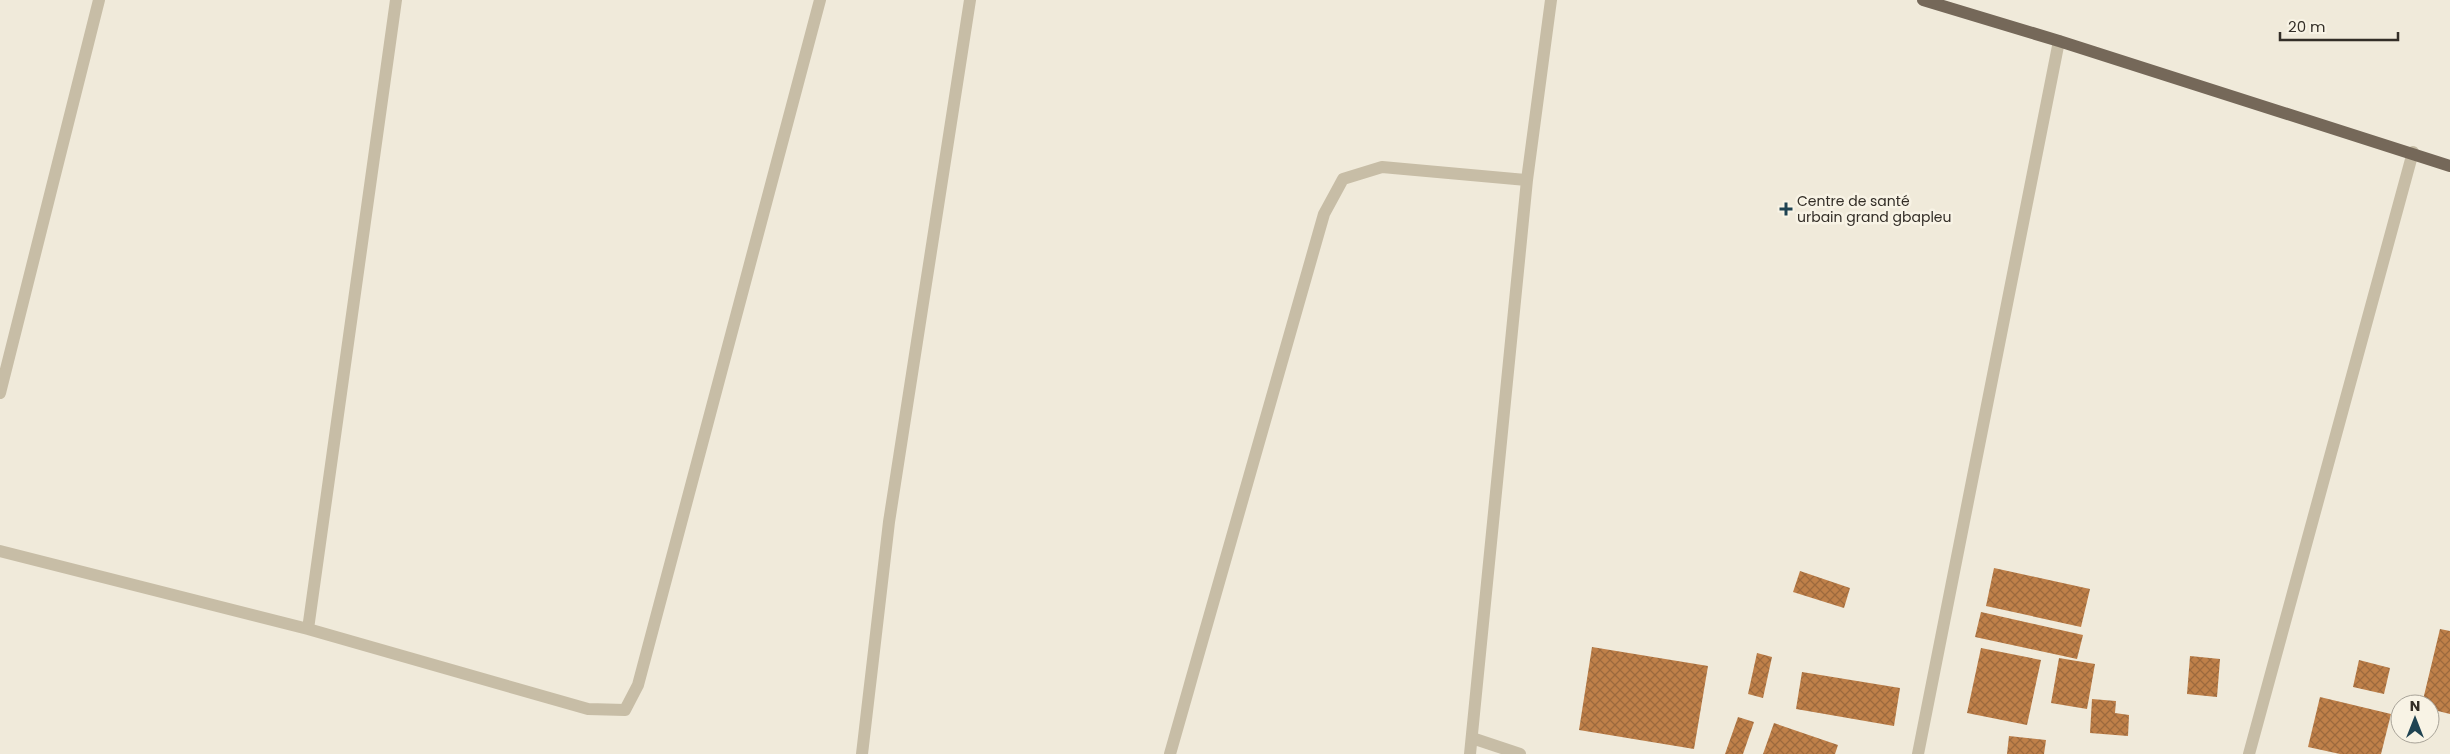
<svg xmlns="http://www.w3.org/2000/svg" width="2450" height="754" viewBox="0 0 2450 754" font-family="Poppins,sans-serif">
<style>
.building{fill:url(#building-cross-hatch)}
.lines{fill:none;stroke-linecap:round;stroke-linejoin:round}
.street{stroke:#c7bda6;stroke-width:12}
.primary{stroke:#756859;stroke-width:12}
.poi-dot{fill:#1f4352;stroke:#f8f3e5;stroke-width:2}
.labels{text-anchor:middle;stroke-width:5;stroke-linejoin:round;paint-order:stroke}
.poi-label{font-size:14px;fill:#332e27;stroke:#f8f3e5;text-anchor:start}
</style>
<defs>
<pattern id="building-cross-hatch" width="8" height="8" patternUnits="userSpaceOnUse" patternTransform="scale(1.25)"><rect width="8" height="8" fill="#bf8049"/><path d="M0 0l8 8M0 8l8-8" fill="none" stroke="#9c693d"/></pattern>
</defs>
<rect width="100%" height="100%" fill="#f0eada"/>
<!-- building -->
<path class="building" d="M 1994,568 L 2090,589 L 2081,627 L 1986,606 Z
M 1800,571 L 1850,588 L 1844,608 L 1793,592 Z
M 1981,612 L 2083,635 L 2077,659 L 1975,637 Z
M 2440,629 L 2450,631 L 2450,714 L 2430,709 L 2430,704 L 2422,704 Z
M 1592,647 L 1708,666 L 1694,749 L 1579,730 Z
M 1981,648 L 2041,660 L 2027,725 L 1967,713 Z
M 1757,653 L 1772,657 L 1763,698 L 1748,694 Z
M 2190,656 L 2220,659 L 2217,697 L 2187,694 Z
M 2059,658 L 2095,664 L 2087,709 L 2051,703 Z
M 2359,660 L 2390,668 L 2384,694 L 2353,687 Z
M 1802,672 L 1900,688 L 1894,726 L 1796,709 Z
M 2320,697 L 2391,714 L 2381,754 L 2340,754 L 2308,747 Z
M 2092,699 L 2116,701 L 2115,713 L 2129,715 L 2128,736 L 2090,733 Z
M 1738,717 L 1754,722 L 1743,754 L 1725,754 Z
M 1774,723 L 1838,745 L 1835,754 L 1763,754 Z
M 2009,736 L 2046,740 L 2044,754 L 2007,754 Z"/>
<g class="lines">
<!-- street -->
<path class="street" d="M 0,393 L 99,0
M 0,551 L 308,629 L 588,709 L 625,710 L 638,685 L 820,0
M 308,629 L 396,0
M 1472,738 L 1520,754
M 862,754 L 889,522 L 970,0
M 1170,754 L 1324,214 L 1343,179 L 1382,167 L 1527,180
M 1470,754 L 1527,180 L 1551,0
M 1918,754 L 2059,41
M 2249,754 L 2413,152"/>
<!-- primary -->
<path class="primary" d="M 1923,0 L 2059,41 L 2450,166"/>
</g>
<!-- markers -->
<path class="poi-dot" d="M1783.5 201.5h5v5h5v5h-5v5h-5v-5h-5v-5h5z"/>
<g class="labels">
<!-- poi labels -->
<g class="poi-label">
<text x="1797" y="206">Centre de santé<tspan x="1797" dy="16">urbain grand gbapleu</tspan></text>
</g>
</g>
<!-- north arrow -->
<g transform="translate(2415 719)"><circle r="24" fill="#f8f3e5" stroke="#a9a499"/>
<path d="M0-4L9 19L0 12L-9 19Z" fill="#1f4352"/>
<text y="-8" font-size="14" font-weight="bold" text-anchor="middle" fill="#332e27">N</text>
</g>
<!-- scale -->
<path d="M2280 32v8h118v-8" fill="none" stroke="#332e27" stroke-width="2.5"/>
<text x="2288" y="32" font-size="15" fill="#332e27" stroke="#f8f3e5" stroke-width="4" paint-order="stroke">20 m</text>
</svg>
